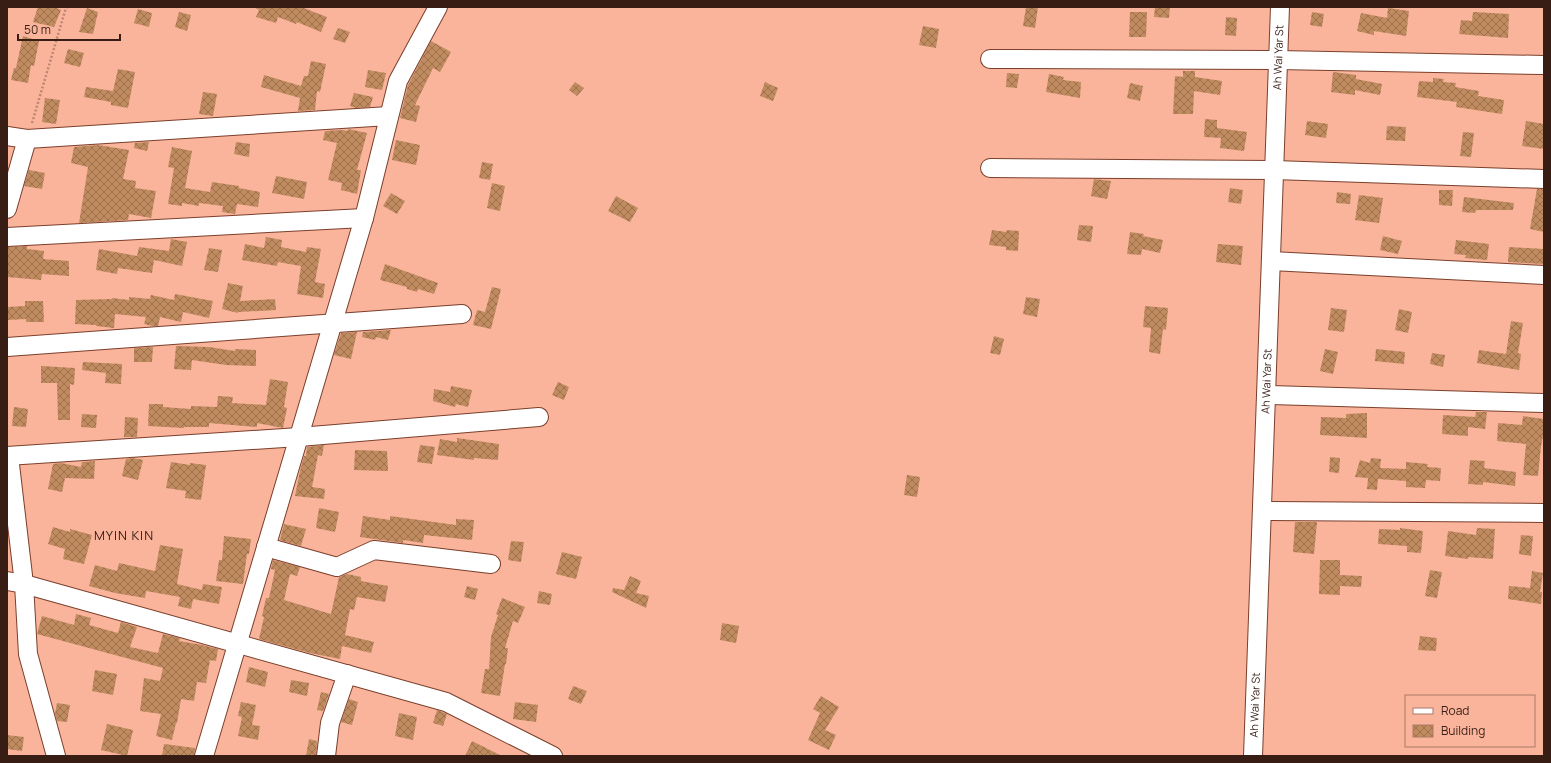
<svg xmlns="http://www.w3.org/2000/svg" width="1551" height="763" viewBox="0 0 1551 763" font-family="Manrope,sans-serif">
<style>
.building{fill:url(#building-cross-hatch)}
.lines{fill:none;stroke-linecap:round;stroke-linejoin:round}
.minor-casing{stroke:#7b3f2b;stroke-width:20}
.path{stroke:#be8572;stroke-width:2.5;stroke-dasharray:2 2;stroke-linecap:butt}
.minor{stroke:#fff;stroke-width:18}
.labels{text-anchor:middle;stroke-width:4;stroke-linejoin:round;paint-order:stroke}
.street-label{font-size:11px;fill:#371d14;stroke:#fab49c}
.quarter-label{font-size:13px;letter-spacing:1px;fill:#371d14;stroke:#fab49c}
</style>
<defs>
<pattern id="building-cross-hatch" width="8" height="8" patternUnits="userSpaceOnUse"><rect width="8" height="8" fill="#c18b60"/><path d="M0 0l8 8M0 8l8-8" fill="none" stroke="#9e714e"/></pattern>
</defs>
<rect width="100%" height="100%" fill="#fab49c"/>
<!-- building -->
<path class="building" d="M 38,7 L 54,7 L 61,10 L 54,27 L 33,22 Z
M 254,7 L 301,7 L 327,17 L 321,32 L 297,22 L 296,24 L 278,17 L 276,23 L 256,17 L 259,10 Z
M 1026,7 L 1038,7 L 1035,28 L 1023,26 Z
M 1155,7 L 1170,7 L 1169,18 L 1154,17 Z
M 87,8 L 98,12 L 93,34 L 79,32 Z
M 1388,8 L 1409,11 L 1406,36 L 1374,31 L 1374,35 L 1357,31 L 1361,13 L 1387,18 Z
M 138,9 L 152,13 L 149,27 L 134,23 Z
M 179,12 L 191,15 L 187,31 L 175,27 Z
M 1130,12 L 1147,12 L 1146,37 L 1129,37 Z
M 1312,12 L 1324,14 L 1322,27 L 1310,25 Z
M 1473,12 L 1509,14 L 1508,38 L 1459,34 L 1461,20 L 1472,21 Z
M 1226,17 L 1237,18 L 1236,36 L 1225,35 Z
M 923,26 L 939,29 L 936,48 L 919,45 Z
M 338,28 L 350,32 L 345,43 L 333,39 Z
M 23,36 L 39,41 L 34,66 L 31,65 L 28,83 L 11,80 L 14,68 L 16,68 Z
M 431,41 L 451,52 L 440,72 L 433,68 L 415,105 L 420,106 L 416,122 L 400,118 L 408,85 Z
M 68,49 L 84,53 L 80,67 L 64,63 Z
M 311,61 L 326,64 L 320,92 L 317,91 L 315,110 L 298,111 L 300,98 L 261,87 L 264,75 L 301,86 L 304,76 L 308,76 Z
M 118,69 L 135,72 L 128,108 L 111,105 L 111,102 L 84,97 L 86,87 L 113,91 Z
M 368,70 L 386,73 L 382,90 L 365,87 Z
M 1183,71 L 1195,71 L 1195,77 L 1222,81 L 1220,95 L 1194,91 L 1193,114 L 1173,114 L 1175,76 L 1183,77 Z
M 1333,72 L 1356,75 L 1356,79 L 1382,84 L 1380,95 L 1355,90 L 1355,95 L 1331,92 Z
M 1007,73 L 1019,74 L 1017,88 L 1006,87 Z
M 1049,74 L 1064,77 L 1063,80 L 1081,82 L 1080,98 L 1046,92 Z
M 1433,78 L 1444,79 L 1443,82 L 1456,83 L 1455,87 L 1479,91 L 1478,96 L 1504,100 L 1502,114 L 1456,107 L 1457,102 L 1417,97 L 1419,81 L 1433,82 Z
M 575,82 L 584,88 L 577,96 L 569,90 Z
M 765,82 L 778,88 L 773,101 L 760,96 Z
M 1130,83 L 1143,86 L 1140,101 L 1127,98 Z
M 203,92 L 217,94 L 213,116 L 199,114 Z
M 354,93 L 373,97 L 370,107 L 356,108 L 350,106 Z
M 45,98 L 60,100 L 56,124 L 42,122 Z
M 1205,119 L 1217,120 L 1217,128 L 1247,132 L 1244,151 L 1220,148 L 1221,138 L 1204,137 Z
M 1307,121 L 1328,124 L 1326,138 L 1305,135 Z
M 1526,121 L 1544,124 L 1544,149 L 1522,146 Z
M 1387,126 L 1406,127 L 1405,141 L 1386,140 Z
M 348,129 L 367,133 L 357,170 L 361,170 L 357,194 L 341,190 L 342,183 L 328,180 L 337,143 L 323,140 L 325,131 L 342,130 L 348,131 Z
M 1463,132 L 1474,133 L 1471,157 L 1460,156 Z
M 396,140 L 420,145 L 416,165 L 392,160 Z
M 149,142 L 147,151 L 134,148 L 135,143 Z
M 236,142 L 250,144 L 249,157 L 234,154 Z
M 98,145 L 129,150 L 123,179 L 136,181 L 135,188 L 156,191 L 151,218 L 129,214 L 128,220 L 79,223 L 88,167 L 71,163 L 74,147 Z
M 172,147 L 192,151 L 185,188 L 210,192 L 212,182 L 239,186 L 239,188 L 260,192 L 258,207 L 237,204 L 235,214 L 222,212 L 223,206 L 199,203 L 199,206 L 182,203 L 182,206 L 168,204 L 174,168 L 168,167 Z
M 482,162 L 493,164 L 490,180 L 479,178 Z
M 29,170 L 45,173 L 42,189 L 24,186 Z
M 276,176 L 307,182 L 304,199 L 272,193 Z
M 1094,179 L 1111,181 L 1107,199 L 1091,196 Z
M 492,183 L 505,186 L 500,211 L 487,208 Z
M 1230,188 L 1243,190 L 1241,204 L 1228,202 Z
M 1537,189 L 1544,189 L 1544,232 L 1530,229 Z
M 1439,190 L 1453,190 L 1452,206 L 1439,205 Z
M 1337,192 L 1351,194 L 1350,204 L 1336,203 Z
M 391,193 L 405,201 L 397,214 L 383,206 Z
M 1359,195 L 1383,198 L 1379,223 L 1355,220 Z
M 616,196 L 638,208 L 630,222 L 608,211 Z
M 1464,197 L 1514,203 L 1513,210 L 1476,210 L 1475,213 L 1462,212 Z
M 1079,225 L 1093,226 L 1091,242 L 1077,240 Z
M 992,230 L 1006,232 L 1007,230 L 1019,231 L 1018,251 L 1006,250 L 1006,247 L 989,245 Z
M 1130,232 L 1144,234 L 1143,236 L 1163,240 L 1160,253 L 1142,249 L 1141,255 L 1127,254 Z
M 1383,236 L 1402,241 L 1398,254 L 1380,250 Z
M 266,237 L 282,240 L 281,247 L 306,252 L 307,247 L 321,249 L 315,282 L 325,284 L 323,298 L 297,294 L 301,266 L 278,262 L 277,266 L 242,260 L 245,244 L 264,248 Z
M 171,239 L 187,242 L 182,266 L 154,260 L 152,273 L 118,268 L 117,274 L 96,270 L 99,249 L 137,256 L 139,247 L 169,251 Z
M 1456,240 L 1489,244 L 1487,260 L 1465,258 L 1466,255 L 1454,254 Z
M 1218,244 L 1243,246 L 1241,265 L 1216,262 Z
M 27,246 L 27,249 L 44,251 L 43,259 L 69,261 L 69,276 L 42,274 L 41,280 L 7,277 L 7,247 Z
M 1509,247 L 1544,249 L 1544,264 L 1508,262 Z
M 209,248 L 222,250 L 218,272 L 204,270 Z
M 385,264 L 438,283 L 434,294 L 418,289 L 417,292 L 407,289 L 407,287 L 380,280 Z
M 228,283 L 243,286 L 240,301 L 275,299 L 276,310 L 238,312 L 238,313 L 222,309 Z
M 492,287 L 501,289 L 491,329 L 473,325 L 477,310 L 485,312 Z
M 175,294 L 213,301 L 209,318 L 183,312 L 181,322 L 160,317 L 158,326 L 153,326 L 144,324 L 146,317 L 115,314 L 114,328 L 96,326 L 96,325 L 75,324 L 76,300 L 112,299 L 112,298 L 129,300 L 129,297 L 150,299 L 151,295 L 174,300 Z
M 1026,297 L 1040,299 L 1037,317 L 1023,314 Z
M 25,301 L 43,301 L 44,322 L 26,322 L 26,319 L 7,320 L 7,307 L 25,306 Z
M 1145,306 L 1168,308 L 1166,330 L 1163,329 L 1160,354 L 1149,352 L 1151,328 L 1143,327 Z
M 1331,308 L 1347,310 L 1344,332 L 1328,330 Z
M 1399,309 L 1412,312 L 1408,333 L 1395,330 Z
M 1511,321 L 1523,323 L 1518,353 L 1521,354 L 1519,370 L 1477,363 L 1479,350 L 1506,354 Z
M 391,330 L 388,340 L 376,337 L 375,340 L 362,337 L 363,332 Z
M 357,332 L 351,359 L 334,355 L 341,333 Z
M 994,336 L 1004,339 L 1000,355 L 990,353 Z
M 176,346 L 209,347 L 235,351 L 235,349 L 256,350 L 256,366 L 226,365 L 192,360 L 191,370 L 174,369 Z
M 153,347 L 152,362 L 134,362 L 134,348 Z
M 1325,349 L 1338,352 L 1333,374 L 1320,371 Z
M 1376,349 L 1405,352 L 1404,364 L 1375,361 Z
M 1432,353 L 1445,355 L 1443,367 L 1430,364 Z
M 83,362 L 122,364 L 121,384 L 105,383 L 106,373 L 82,370 Z
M 41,366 L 75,368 L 74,385 L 70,384 L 70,420 L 58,420 L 57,383 L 41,383 Z
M 270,379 L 288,382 L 284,407 L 287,408 L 283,428 L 257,423 L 257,427 L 209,423 L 209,427 L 184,427 L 184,428 L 148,426 L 149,404 L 163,404 L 163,407 L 191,409 L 191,406 L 217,407 L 218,396 L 233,397 L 232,403 L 266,405 Z
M 558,382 L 569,387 L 564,400 L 552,395 Z
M 451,386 L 472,390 L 468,407 L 456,404 L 455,407 L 433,401 L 434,389 L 450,392 Z
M 14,407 L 28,409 L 26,427 L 12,426 Z
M 1476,412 L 1487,412 L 1485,429 L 1468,427 L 1468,436 L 1442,434 L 1443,415 L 1475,417 Z
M 1367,413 L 1367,438 L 1320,435 L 1321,417 L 1346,418 L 1346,414 Z
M 82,414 L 97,415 L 96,428 L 81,427 Z
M 1523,416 L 1544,419 L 1544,431 L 1541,446 L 1538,476 L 1523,475 L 1526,444 L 1497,441 L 1498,423 L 1522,425 Z
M 125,417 L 138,418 L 137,437 L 124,437 Z
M 457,438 L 499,444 L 498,460 L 474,458 L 474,460 L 437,455 L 440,439 L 457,442 Z
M 324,445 L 322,456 L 318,455 L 312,487 L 325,489 L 324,499 L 295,496 L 300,471 L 304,456 L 306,456 L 307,447 Z
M 420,445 L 435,447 L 432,464 L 417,462 Z
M 355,450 L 387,451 L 388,471 L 354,470 Z
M 1330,457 L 1340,458 L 1339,473 L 1329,472 Z
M 133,458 L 143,460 L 138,480 L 122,476 L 126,459 Z
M 1371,458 L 1381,459 L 1380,468 L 1406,469 L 1406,462 L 1428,464 L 1427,467 L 1441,468 L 1440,481 L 1426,480 L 1425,488 L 1406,487 L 1406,481 L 1378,479 L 1377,490 L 1367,489 L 1368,478 L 1355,477 L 1360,460 L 1370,463 Z
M 1470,460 L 1485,461 L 1484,468 L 1516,472 L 1515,486 L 1483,482 L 1483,485 L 1468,484 Z
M 95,461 L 94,479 L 65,478 L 62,492 L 48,489 L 53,464 L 61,463 L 81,467 L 82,462 Z
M 171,462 L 190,465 L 190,463 L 206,465 L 201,500 L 185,498 L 186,491 L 166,488 Z
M 907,475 L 920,477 L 917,497 L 904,495 Z
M 319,508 L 339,512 L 335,532 L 316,528 Z
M 363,516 L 390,520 L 390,516 L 456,525 L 456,519 L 474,520 L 472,540 L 424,535 L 423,543 L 403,540 L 403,543 L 360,537 Z
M 1295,522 L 1317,522 L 1314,554 L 1293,552 Z
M 284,524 L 306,529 L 301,546 L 280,540 Z
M 53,527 L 70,532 L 70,529 L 92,535 L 84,564 L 63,559 L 65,549 L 48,544 Z
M 1400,528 L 1423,531 L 1421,553 L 1407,552 L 1407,546 L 1378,544 L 1379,529 L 1400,530 Z
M 1477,528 L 1495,529 L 1493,559 L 1468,557 L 1468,559 L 1445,556 L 1448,531 L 1476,535 Z
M 1521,535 L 1533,536 L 1531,556 L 1519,554 Z
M 224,536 L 251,539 L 249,554 L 247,554 L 243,584 L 216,581 L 219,560 L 222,560 Z
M 511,541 L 524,542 L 521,562 L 508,560 Z
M 160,545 L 183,549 L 177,584 L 202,590 L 203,584 L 222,587 L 219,604 L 193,599 L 191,609 L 178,606 L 180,597 L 146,591 L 145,598 L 115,593 L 89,586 L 95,565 L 117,571 L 119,563 L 155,571 Z
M 562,552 L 582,557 L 576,579 L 556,574 Z
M 273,560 L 300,567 L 297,576 L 290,574 L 284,600 L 331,614 L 339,577 L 347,574 L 361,577 L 361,581 L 388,586 L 385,602 L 357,597 L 354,610 L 350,609 L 345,635 L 374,642 L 371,653 L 342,646 L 340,659 L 310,653 L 259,639 L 264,617 L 262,616 L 266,598 L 269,598 L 275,570 L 271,569 Z
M 1320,560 L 1340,560 L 1340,575 L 1362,576 L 1361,587 L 1340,586 L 1340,595 L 1319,594 Z
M 1430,570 L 1442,572 L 1437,598 L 1425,596 Z
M 1532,571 L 1543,573 L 1540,592 L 1542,592 L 1541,604 L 1508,599 L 1509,586 L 1530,588 Z
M 630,576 L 641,581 L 636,593 L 649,596 L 646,608 L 612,592 L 613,588 L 624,590 Z
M 467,586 L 478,589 L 475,600 L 464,597 Z
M 539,591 L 552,594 L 550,605 L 537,603 Z
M 502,598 L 525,607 L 518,623 L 513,621 L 505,648 L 508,648 L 506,664 L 505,664 L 500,696 L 481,693 L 485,669 L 489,669 L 491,637 L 498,615 L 496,614 Z
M 76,614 L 91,618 L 89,625 L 118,633 L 121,622 L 137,627 L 130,647 L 158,653 L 163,634 L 180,638 L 179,641 L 202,645 L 218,649 L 216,661 L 210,660 L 206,683 L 197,682 L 194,701 L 181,699 L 177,723 L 176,723 L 172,740 L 156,736 L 161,714 L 140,711 L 144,678 L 160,681 L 163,668 L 37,634 L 42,616 L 74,625 Z
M 722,623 L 739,626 L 736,643 L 720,640 Z
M 1420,636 L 1437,638 L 1436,651 L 1418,650 Z
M 249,667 L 268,672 L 265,687 L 246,682 Z
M 95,670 L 117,674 L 113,695 L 92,691 Z
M 291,680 L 309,683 L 307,696 L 289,692 Z
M 573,686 L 587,691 L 581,704 L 568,699 Z
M 321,692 L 329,694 L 323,711 L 317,710 Z
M 821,696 L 839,707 L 825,730 L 836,735 L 829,750 L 808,740 L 820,713 L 813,709 Z
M 349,699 L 358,702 L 352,725 L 341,722 Z
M 241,702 L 256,705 L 252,725 L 260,726 L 258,740 L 238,736 L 242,717 L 238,716 Z
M 515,702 L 538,705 L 536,722 L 513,719 Z
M 57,703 L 70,705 L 67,722 L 57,721 L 55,714 Z
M 437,710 L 447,714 L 443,726 L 433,723 Z
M 399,713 L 417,717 L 413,740 L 395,736 Z
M 107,724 L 133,730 L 127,756 L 101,750 Z
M 7,735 L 24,737 L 22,751 L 7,749 Z
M 309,739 L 317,741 L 316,756 L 306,756 Z
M 472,741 L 502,756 L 465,756 Z
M 164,744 L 195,748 L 194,756 L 162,756 Z"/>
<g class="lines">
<defs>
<g id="minor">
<path d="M 990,59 L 1278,60 L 1544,65"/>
<path d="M 7,136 L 27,139 L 389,116"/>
<path d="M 990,168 L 1274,170 L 1544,179"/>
<path d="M 7,209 L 27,139"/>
<path d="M 7,237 L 364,218"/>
<path d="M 1271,261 L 1544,275"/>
<path d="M 7,347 L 462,314"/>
<path d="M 1266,395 L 1544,403"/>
<path d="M 7,456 L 299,437 L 539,417"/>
<path d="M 9,456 L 24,584 L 28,654 L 56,756"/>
<path d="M 1262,511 L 1544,513"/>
<path d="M 266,547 L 337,567 L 374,550 L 491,564"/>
<path d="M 7,581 L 24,584 L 446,702 L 553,756"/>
<path d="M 204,756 L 364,218 L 398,81 L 438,7"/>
<path d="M 326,756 L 330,723 L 347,674"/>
<path id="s1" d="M 1253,756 L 1280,7"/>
</g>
</defs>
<!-- minor casing -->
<use href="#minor" class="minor-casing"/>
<!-- path -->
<path class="path" d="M 32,123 L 65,11 L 67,7"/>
<!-- minor -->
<use href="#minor" class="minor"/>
</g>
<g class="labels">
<!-- street labels -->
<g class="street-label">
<text dy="4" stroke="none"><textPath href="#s1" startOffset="699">Ah Wai Yar St</textPath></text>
<text dy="4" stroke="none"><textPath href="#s1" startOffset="375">Ah Wai Yar St</textPath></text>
<text dy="4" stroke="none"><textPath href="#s1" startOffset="51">Ah Wai Yar St</textPath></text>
</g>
<!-- quarter labels -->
<g class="quarter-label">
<text x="124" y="540">MYIN KIN</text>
</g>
</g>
<!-- border -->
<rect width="1551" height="763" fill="none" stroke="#371d14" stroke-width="16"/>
<!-- legend -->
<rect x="1405" y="695" width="130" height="52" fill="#fab49c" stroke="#ac7866"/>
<rect x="1413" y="708" width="20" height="6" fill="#ffffff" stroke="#ac7866"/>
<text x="1441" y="715" font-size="12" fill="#371d14">Road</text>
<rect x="1413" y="725" width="20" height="12" fill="url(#building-cross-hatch)" stroke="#ac7866"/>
<text x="1441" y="735" font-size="12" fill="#371d14">Building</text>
<!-- scale -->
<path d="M18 34v6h102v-6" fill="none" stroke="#371d14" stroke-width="2"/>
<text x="24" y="34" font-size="12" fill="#371d14" stroke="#fab49c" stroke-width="3" paint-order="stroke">50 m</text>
</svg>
